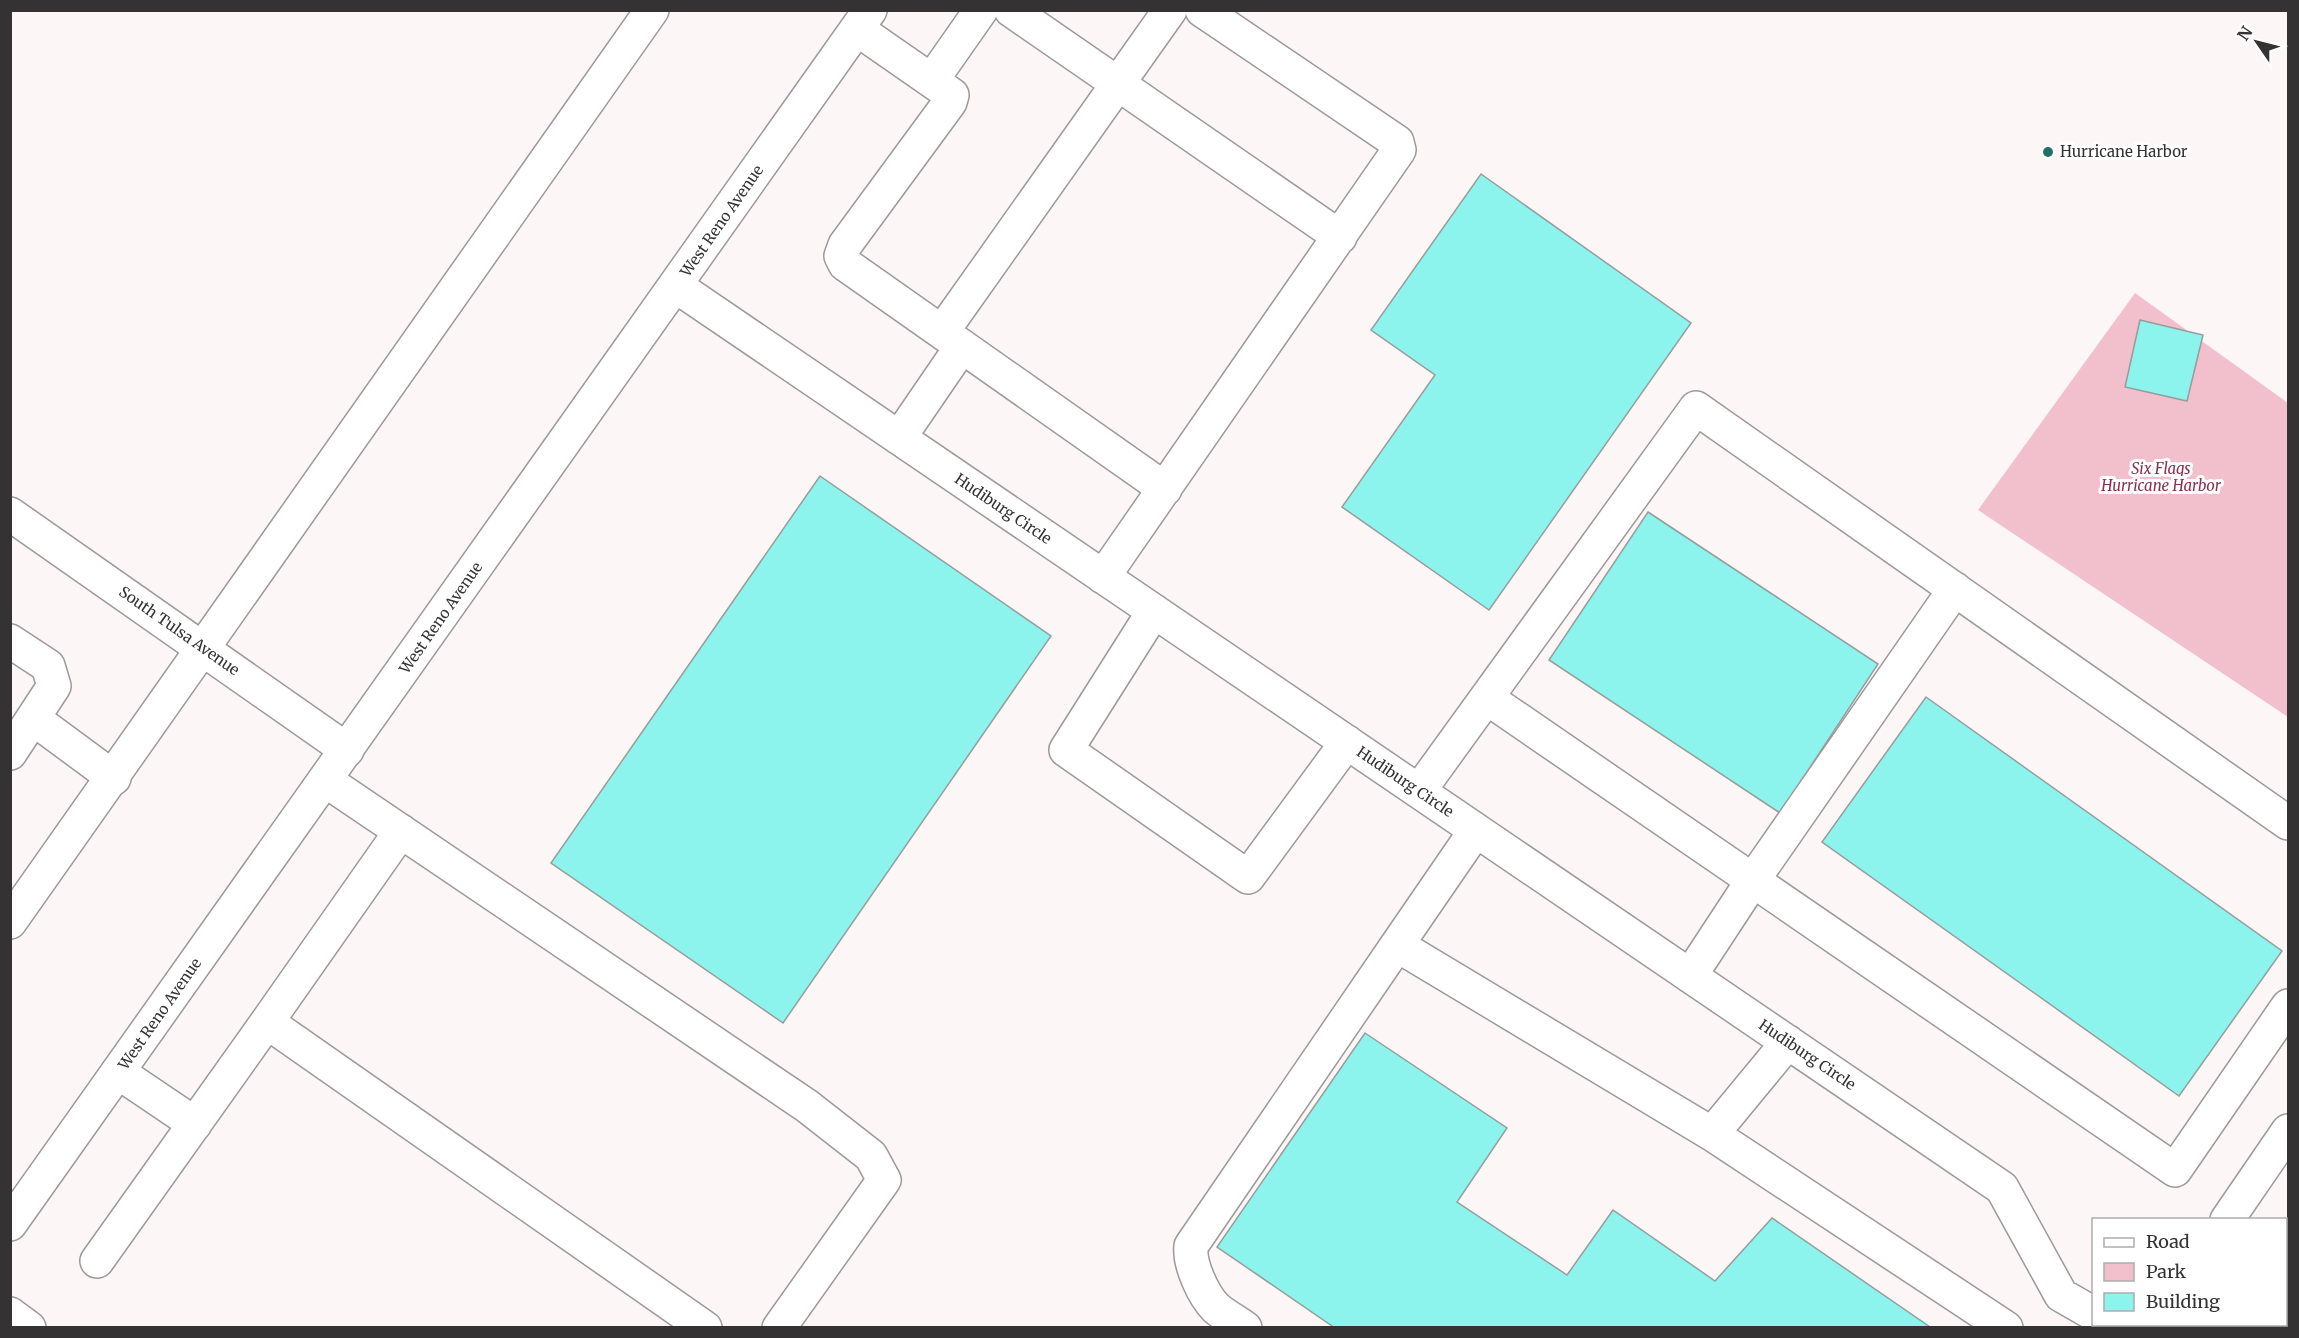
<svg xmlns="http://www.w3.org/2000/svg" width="2299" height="1338" viewBox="0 0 2299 1338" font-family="Merriweather,serif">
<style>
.green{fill:#f1c0cc}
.building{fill:#8df4ed;stroke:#979c9c;stroke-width:1.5}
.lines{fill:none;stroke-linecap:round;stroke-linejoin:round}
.minor-casing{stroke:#9e989a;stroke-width:36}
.major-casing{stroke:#9e989a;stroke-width:36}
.minor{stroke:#fff;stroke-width:33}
.major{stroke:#fff;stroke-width:33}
.poi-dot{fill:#256f6b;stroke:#fff;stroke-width:2}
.labels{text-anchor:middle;stroke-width:6;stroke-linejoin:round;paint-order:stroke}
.poi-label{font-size:15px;fill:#343232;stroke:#fff;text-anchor:start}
.street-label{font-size:15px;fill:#343232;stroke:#fff}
.park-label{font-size:15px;font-style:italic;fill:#8b3051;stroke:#fff}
</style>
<rect width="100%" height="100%" fill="#fcf6f7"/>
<!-- green -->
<path class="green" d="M 2135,293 L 2288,403 L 2288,717 L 1978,510 Z"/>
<!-- building -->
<path class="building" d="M 1481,174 L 1691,323 L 1489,610 L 1342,507 L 1435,375 L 1371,330 Z
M 2140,320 L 2203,335 L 2187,401 L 2125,387 Z
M 820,476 L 1051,636 L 783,1023 L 551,863 Z
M 1648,512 L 1878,664 L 1780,813 L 1549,660 Z
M 1926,697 L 2282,951 L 2179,1096 L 1822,842 Z
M 1365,1033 L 1507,1128 L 1457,1202 L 1567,1275 L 1613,1210 L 1715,1281 L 1772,1218 L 1930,1327 L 1335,1328 L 1217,1247 Z
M 2288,1272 L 2288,1328 L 2260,1328 L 2255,1324 L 2286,1324 L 2286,1277 Z"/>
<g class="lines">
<defs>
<path id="minor" d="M 1011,10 L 1340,237
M 857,29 L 952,95 L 950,102 L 845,245 L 841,256 L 845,264 L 1165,489
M 932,80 L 981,10
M 676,286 L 2002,1188 L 2061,1295 L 2094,1314
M 942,332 L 1170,10
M 899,438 L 962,346
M 10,514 L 347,750
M 1103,577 L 1399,150 L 1397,142 L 1202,10
M 1154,611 L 1066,750 L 1248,877 L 1347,742
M 10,641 L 48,666 L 54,686 L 10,753
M 1487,698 L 2175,1170 L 2288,1006
M 34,719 L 114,778
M 325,780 L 807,1106 L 871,1156 L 884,1180 L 779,1328
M 1419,791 L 1696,408 L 2288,823
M 1476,830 L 1397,945 L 1712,1134 L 2006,1328
M 1690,976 L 1753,880 L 1955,589
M 267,1022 L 401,831
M 118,1072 L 195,1124
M 1712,1134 L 1788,1042
M 2227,1220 L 2288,1131
M 97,1261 L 267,1022 L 705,1328
M 10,1314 L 29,1328
M 1245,1328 C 1235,1321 1224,1315 1216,1308 C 1203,1295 1189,1264 1191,1246 L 1397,945
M 2132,1328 L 2137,1324"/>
<path id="major" d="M 10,922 L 652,10
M 10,1224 L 870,10"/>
</defs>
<!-- minor casing -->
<use href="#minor" class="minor-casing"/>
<!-- major casing -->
<use href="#major" class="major-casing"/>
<!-- minor -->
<use href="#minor" class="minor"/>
<!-- major -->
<use href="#major" class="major"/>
</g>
<!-- markers -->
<circle class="poi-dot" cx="2048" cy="152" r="6"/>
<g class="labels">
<!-- poi labels -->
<g class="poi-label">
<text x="2060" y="157">Hurricane Harbor</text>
</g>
<!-- street labels -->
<g class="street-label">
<text transform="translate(722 221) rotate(-55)" y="5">West Reno Avenue</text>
<text transform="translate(1003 509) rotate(34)" y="5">Hudiburg Circle</text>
<text transform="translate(441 618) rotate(-55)" y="5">West Reno Avenue</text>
<text transform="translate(179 631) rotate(35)" y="5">South Tulsa Avenue</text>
<text transform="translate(1405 782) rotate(34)" y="5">Hudiburg Circle</text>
<text transform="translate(160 1014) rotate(-55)" y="5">West Reno Avenue</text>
<text transform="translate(1807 1055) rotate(34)" y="5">Hudiburg Circle</text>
</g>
<!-- park labels -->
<g class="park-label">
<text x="2161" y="474">Six Flags<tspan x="2161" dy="17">Hurricane Harbor</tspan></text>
</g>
</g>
<!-- border -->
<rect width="2299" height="1338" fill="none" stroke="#343232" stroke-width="24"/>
<!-- legend -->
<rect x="2092" y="1218" width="195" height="108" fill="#ffffff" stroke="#aeadad" stroke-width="1.5"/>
<rect x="2104" y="1238" width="30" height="9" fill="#ffffff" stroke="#aeadad" stroke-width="1.5"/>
<text x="2146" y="1248" font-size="18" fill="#343232">Road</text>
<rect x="2104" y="1263" width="30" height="18" fill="#f1c0cc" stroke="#aeadad" stroke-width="1.5"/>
<text x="2146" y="1278" font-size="18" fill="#343232">Park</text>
<rect x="2104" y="1293" width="30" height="18" fill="#8df4ed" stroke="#aeadad" stroke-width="1.5"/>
<text x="2146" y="1308" font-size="18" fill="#343232">Building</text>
<!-- north arrow -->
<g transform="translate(2257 42) rotate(305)" stroke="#ffffff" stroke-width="4.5" paint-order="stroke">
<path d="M0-4.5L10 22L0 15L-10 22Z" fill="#343232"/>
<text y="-9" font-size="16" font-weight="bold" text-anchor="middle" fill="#343232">N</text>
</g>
</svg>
